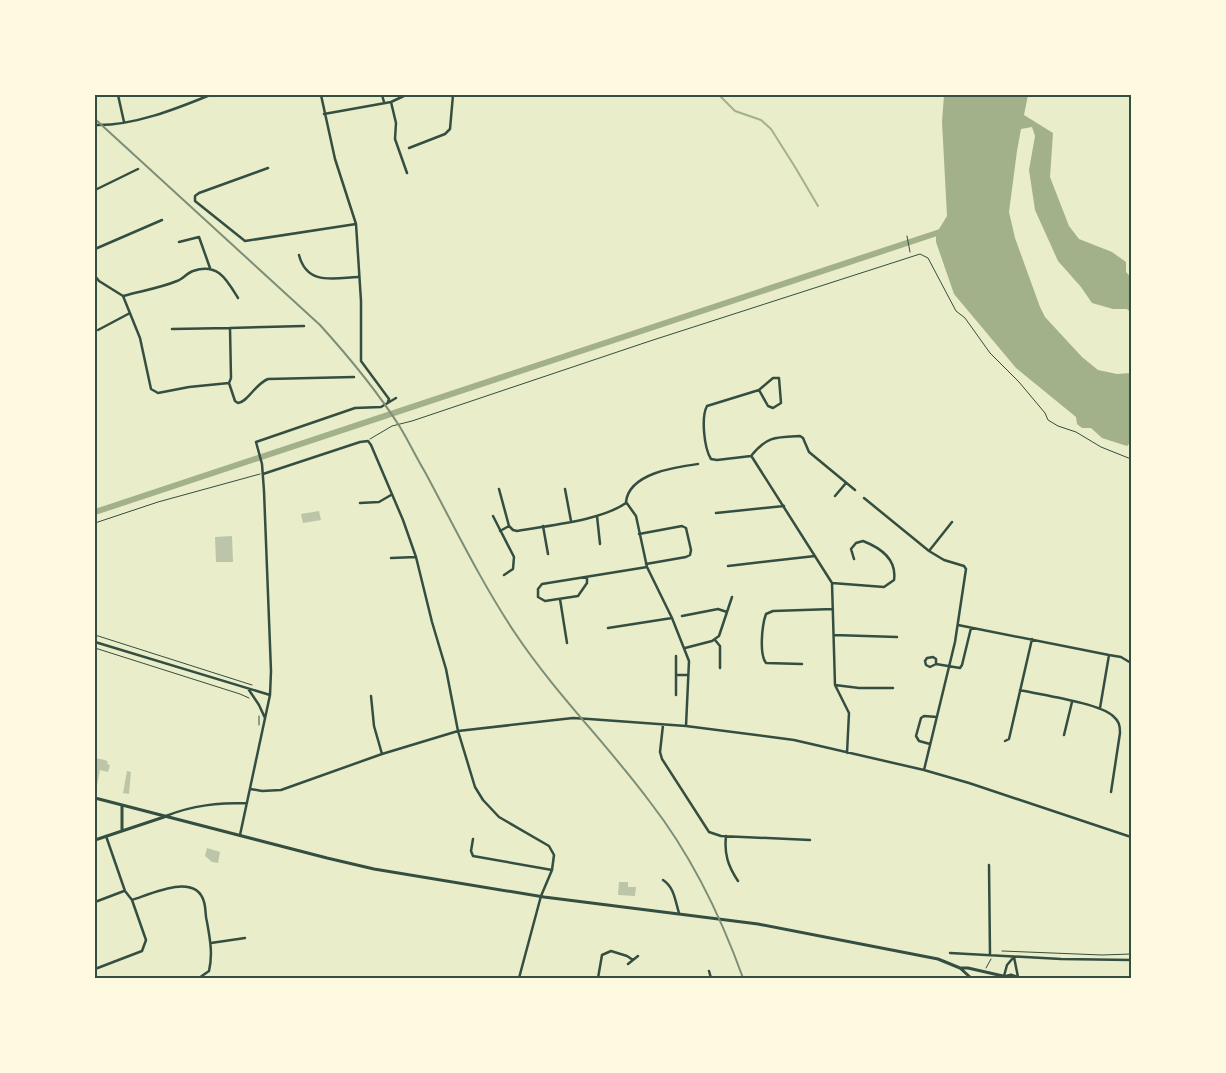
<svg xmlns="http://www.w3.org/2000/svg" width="1226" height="1073" viewBox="0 0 1226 1073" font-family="Ubuntu,sans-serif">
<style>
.water{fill:#a3b18a}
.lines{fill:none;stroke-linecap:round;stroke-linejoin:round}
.stream{stroke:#a3b18a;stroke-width:2}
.canal{stroke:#a3b18a;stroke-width:6}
.building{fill:#bcc5a7}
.path{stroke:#344e41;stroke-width:1}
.minor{stroke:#344e41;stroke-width:2.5}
.secondary{stroke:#344e41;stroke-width:3}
.rail{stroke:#7c8e77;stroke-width:2}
.neatline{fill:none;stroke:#344e41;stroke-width:2}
</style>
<rect width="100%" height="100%" fill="#e9edc9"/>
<!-- water -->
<path class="water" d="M 944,95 L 1028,95 L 1024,115 L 1053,133 L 1050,177 L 1069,226 L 1079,239 L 1112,252 L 1126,262 L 1126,272 L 1131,277 L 1131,313 L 1127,309 L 1113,309 L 1092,303 L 1081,287 L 1058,261 L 1035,210 L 1029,170 L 1035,136 L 1032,127 L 1021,129 L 1017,151 L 1009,212 L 1015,238 L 1040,307 L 1045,317 L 1082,357 L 1098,370 L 1117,374 L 1131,373 L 1131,442 L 1127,446 L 1102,438 L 1091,428 L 1082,428 L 1077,424 L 1076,417 L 1016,368 L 954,294 L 936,242 L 936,234 L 947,216 L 942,122 Z"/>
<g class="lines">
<!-- stream -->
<path class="stream" d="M 719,95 L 735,111 L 761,120 L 771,129 L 795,167 L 818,206"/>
<!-- canal -->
<path class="canal" d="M 95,512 L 943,231"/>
</g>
<!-- building -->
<path class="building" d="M 319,511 L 321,520 L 303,523 L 301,514 Z
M 232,536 L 233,562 L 216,562 L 215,537 Z
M 95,758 L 105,760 L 108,762 L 107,764 L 110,765 L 108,772 L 100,770 L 97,785 L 95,785 Z
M 127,771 L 131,772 L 129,794 L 123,793 Z
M 207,848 L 220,852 L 218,863 L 212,862 L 205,856 Z
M 619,882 L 628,882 L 628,887 L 636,887 L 635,896 L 618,895 Z"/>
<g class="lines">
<!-- path -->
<path class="path" d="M 907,236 L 910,252
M 370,439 L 392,426 L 412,421 L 650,341 L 920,254 L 928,258 L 956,311 L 965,318 L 990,353 L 1019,382 L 1045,413 L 1048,420 L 1058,426 L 1076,432 L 1101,447 L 1131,459
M 95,523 L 158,502 L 260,474
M 95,635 L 252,685
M 95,648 L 240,694 L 249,698
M 259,716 L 259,725
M 1002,951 L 1102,955 L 1131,954
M 986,968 L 991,959"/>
<!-- minor -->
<path class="minor" d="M 118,95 L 124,122
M 321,95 L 335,159 L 356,224 L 361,301 L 361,361 L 389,399 L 388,402
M 382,95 L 384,102
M 391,102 L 396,123 L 395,139 L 407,173
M 324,114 L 391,102 L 406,95
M 95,125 C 133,126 176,109 210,95
M 409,148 L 445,134 L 450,129 L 453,95
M 268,168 L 199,193 L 195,196 L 195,201 L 245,241 L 356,224
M 95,190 L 138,169
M 179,242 L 199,237 L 210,268
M 95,249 L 162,220
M 299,255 C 307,286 334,278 358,277
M 95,276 L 99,281 L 123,296
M 123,296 L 140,338 L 151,389 L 158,393 L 189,387 L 229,383 L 231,378 L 230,328 L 172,329
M 123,296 C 141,291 160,288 177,281 C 183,279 187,273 193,271 C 218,262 227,280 238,298
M 230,328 L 304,326
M 98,330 L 130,313
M 229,383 L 235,401 L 238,403 C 249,401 254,385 268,379 L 354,377
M 759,390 L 768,406 L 773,408 L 781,403 L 779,378 L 773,378 L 759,390 L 707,406 C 701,417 704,448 711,459 L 717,460 L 751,456 C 767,436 776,437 800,436 L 803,438 L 809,452 L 855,490
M 752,457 L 832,583 L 835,685 L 849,713 L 847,753
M 263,474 L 360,442 L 368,441 L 371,445 L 403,520 L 416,557 L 432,622 L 446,669 L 458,731 L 475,787 L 483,800 L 499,817 L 549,846 L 554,855 L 552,870 L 541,896 L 519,978
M 499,489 L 509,526 L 513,530 L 517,531 C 549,525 600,521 626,503
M 565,489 L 571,521
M 835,496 L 846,483
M 864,498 L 929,551 L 944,560 L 964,566 L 966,569 L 955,642 L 924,770
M 360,503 L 379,502 L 391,495
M 716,513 L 784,506
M 493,516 L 514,557 L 513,569 L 504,575
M 597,516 L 600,544
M 543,526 L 548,554
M 500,531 L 509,526
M 639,534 L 682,526 L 686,528 L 691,550 L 690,555 L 686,557 L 646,564
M 929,551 L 952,522
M 391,558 L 416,557
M 728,566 L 815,556
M 587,577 L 587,583 L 578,596 L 545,601 L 538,597 L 538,589 L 542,584 L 647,567
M 832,583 L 884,587 L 894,580 C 897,560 881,548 863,541 L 856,543 L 851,549 L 854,559
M 560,599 L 567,643
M 682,616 L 718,609 L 727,612
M 958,625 L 1109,655 L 1121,657 L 1131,663
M 608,628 L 672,618
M 834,635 L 897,637
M 715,640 L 720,646 L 720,668
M 95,642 L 270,695
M 685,648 L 712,641 L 719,636 L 732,597
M 676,656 L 676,695
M 802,664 L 766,663 C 759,654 762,625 766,614 L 773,611 L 833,609
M 936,664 L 936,659 L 933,657 L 927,658 L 925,661 L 926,665 L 930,667 L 936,664 L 960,668 L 962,665 L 971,628
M 676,675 L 688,675
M 835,685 L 859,688 L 893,688
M 249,690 L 259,705 L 265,718
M 1020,690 C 1041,695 1099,703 1113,716 C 1119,721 1120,725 1120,733 L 1111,792
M 371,696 L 374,726 L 382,754
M 1100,708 L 1109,655
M 663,725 L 660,752 L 662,759 L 709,832 L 721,836 L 810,840
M 686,726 L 689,661 L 672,618 L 647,567 L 636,516 L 626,502 C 629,473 676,467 698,464
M 1064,735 L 1072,702
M 1005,741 L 1009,739 L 1032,639
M 930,744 L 919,741 L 916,736 L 921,718 L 924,716 L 937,717
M 251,789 L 262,791 L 281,790 L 382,754 L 458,731 L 573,718 L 589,719 L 686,726 L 794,740 L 924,770 L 969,783 L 1131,837
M 166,816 C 193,805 218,803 247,803
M 240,835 L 270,695 L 271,671 L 264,491 L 262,464 L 256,442 L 355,408 L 381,407 L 396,398
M 726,836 C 724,854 728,866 738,881
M 473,839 L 471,851 L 473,856 L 552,870
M 989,865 L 990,955
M 663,880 C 674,887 675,900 679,913
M 132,900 C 151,894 196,872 204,902 C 206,908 205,915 207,922 C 210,939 213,954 209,971 L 199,978
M 95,902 L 124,891
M 211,943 L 245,938
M 950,953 L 1061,959 L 1131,960
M 1014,957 L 1018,977
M 628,964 L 638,956
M 95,969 L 142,951 L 146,940 L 132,900 L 125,891 L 106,836
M 709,971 L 711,978
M 1004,976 L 1007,965 L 1013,958
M 598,978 L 602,955 L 611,951 L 627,956 L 633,960"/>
<!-- secondary -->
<path class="secondary" d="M 95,798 L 327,858 L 374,869 L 544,897 L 758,924 L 938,959 L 960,968 L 971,978
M 122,831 L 122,806
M 95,840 L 164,817
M 960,968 L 968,968 L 1003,976
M 1003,977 L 1011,975 L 1020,978"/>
<!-- rail -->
<path class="rail" d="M 95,119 L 320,325 C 349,357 377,391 400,427 C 409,442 416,457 425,472 C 454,526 481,582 515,633 C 555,693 607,744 650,802 C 692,856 720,914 743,978"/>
</g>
<!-- border -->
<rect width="1226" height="1073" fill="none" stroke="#fefae0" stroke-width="192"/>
<rect x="96" y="96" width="1034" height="881" class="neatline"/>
</svg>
